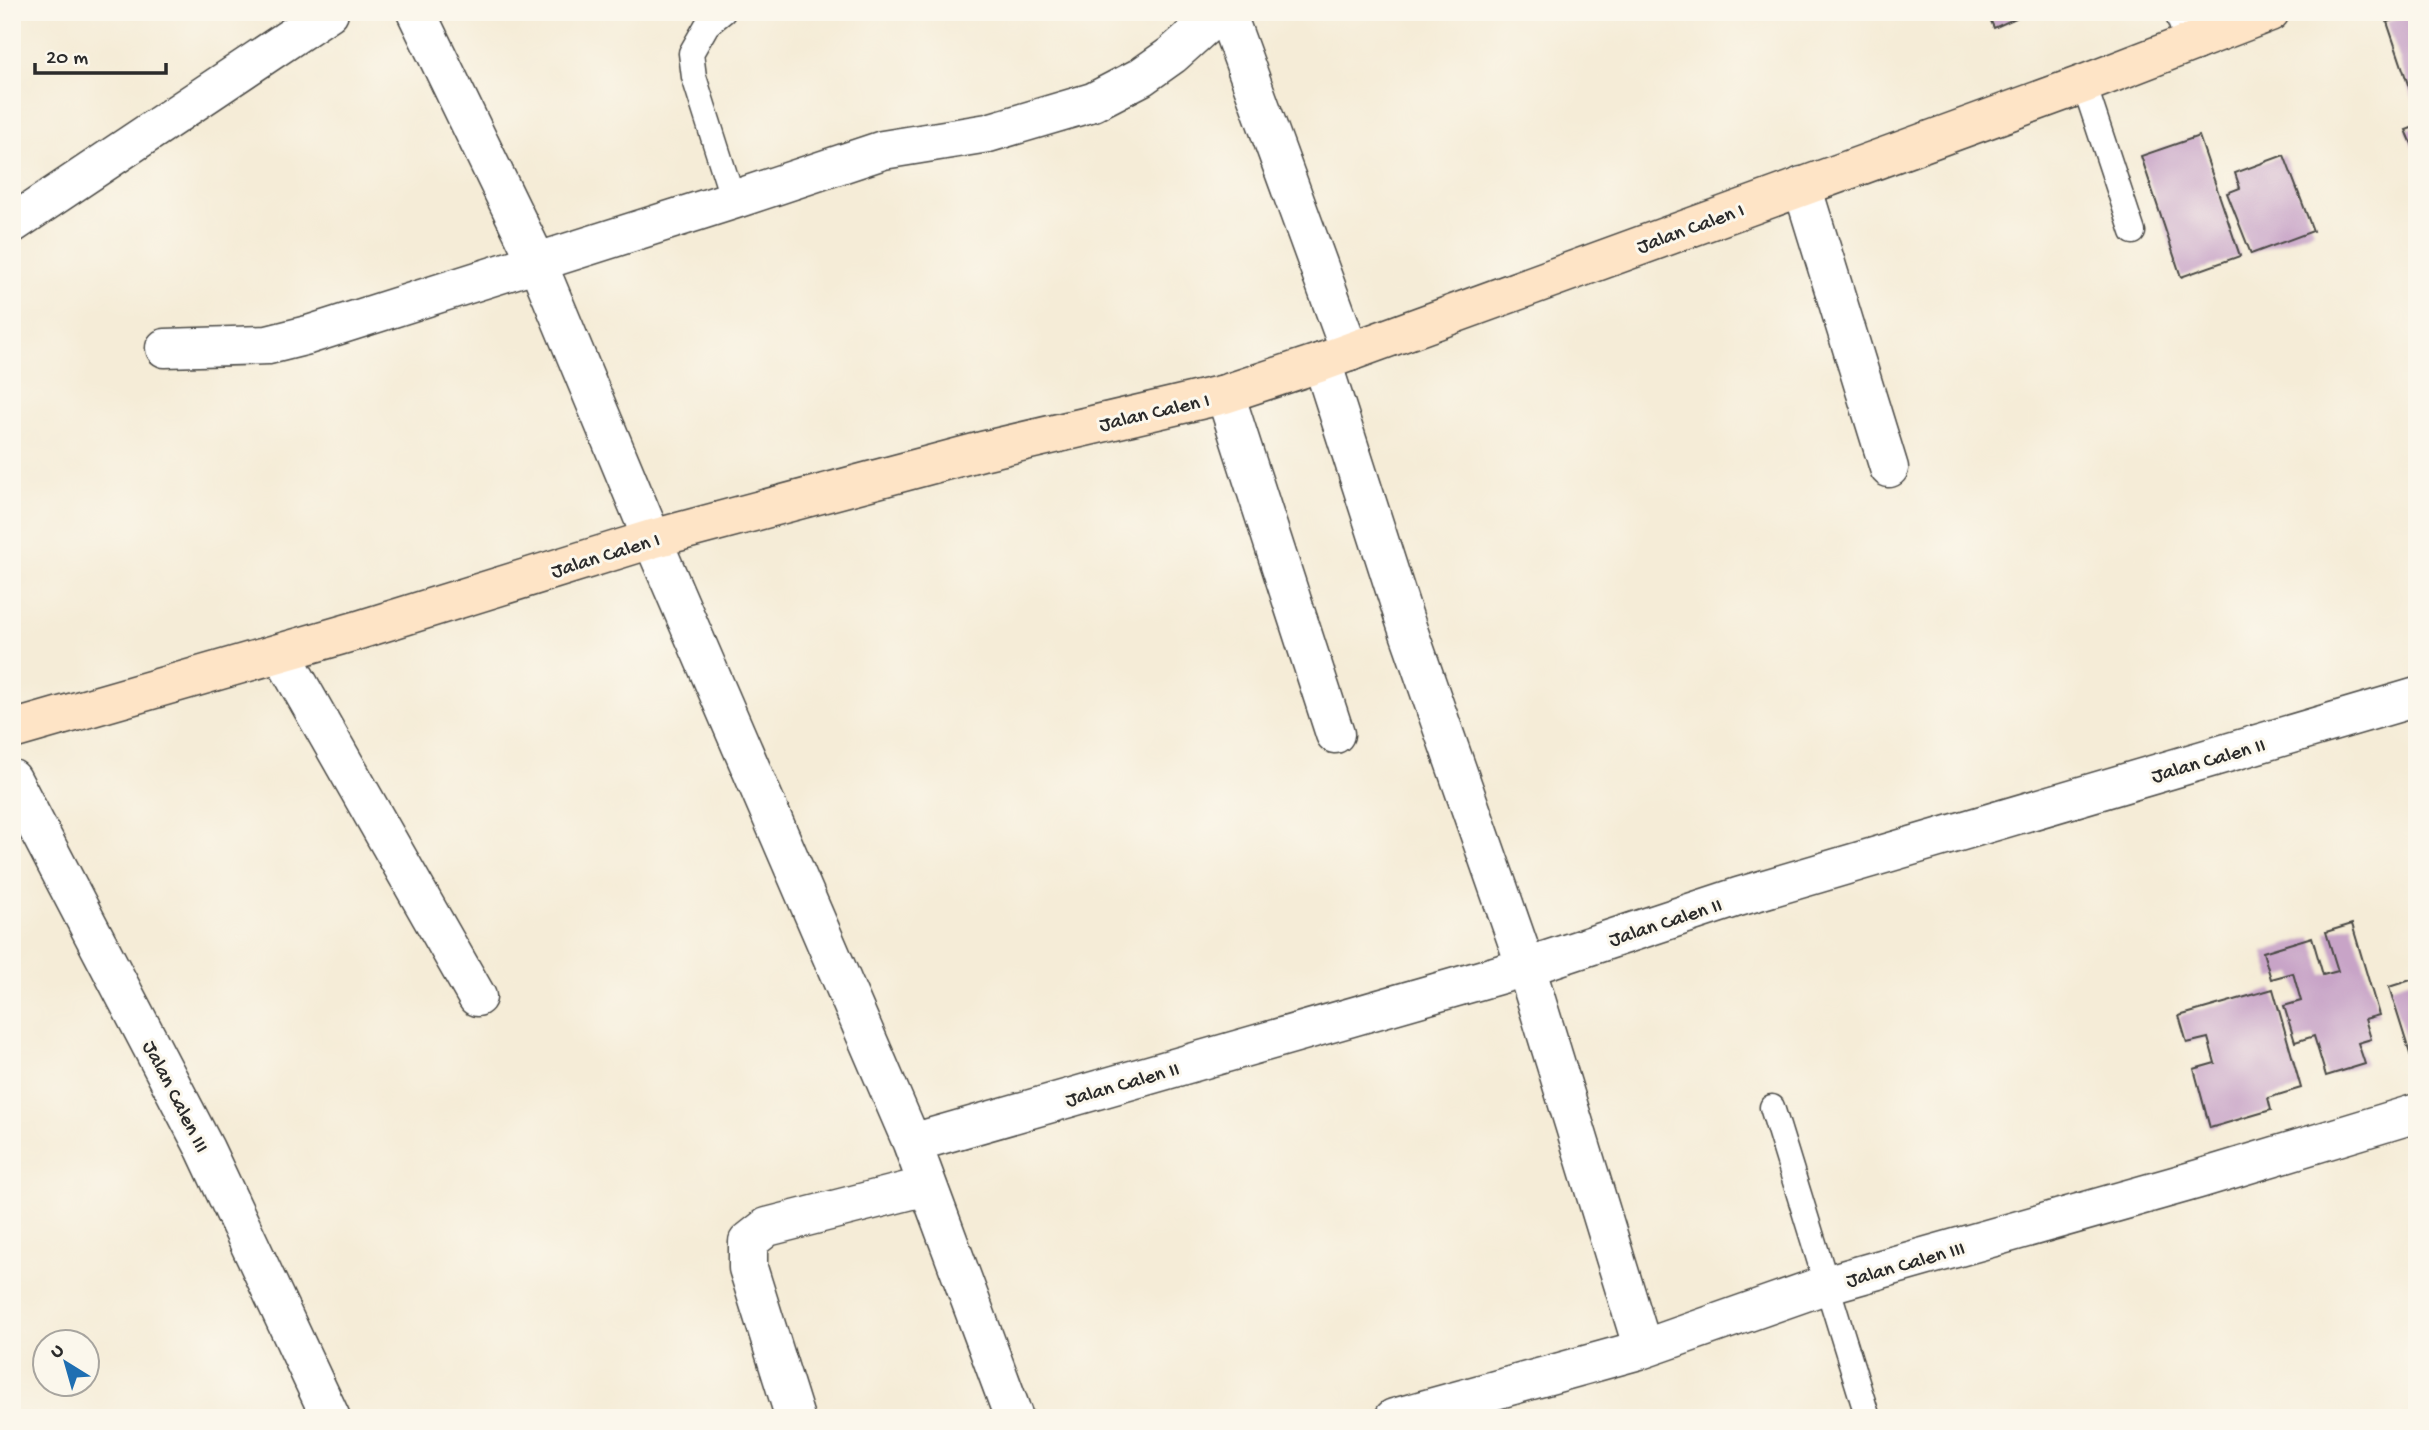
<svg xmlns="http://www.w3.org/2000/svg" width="2429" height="1430" viewBox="0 0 2429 1430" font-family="'Gochi Hand',sans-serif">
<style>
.building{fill:#c8a4c7}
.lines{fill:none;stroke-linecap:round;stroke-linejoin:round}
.lane-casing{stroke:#494845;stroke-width:27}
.street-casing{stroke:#494845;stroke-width:41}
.secondary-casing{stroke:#494845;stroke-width:41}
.lane{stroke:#fff;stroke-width:24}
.street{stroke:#fff;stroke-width:38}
.secondary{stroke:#fee4c6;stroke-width:38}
.labels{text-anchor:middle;stroke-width:6;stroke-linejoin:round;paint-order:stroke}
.street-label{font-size:21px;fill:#2b2b2b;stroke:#fbf7ec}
</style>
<rect width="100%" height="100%" fill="#fbf7ec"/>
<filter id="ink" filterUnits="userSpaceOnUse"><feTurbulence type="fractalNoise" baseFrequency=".0143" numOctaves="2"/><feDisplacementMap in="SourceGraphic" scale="14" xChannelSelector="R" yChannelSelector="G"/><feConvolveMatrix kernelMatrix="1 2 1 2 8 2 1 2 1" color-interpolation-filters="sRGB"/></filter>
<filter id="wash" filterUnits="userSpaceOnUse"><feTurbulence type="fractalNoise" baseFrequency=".00686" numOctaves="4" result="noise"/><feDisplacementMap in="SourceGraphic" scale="28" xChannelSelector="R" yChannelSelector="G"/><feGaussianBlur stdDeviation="1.57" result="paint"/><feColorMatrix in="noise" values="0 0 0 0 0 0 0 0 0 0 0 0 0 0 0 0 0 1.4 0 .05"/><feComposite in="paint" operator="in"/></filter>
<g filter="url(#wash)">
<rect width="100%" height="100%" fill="#f5ecd7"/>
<g id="blocks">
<!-- building -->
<path class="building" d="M 1987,12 L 2013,12 L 2016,18 L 1994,28 Z
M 2415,12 L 2417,12 L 2416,108 L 2387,22 Z
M 2417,126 L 2417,156 L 2406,130 Z
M 2199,136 L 2240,256 L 2181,277 L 2141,156 Z
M 2284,155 L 2313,231 L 2251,254 L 2227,193 L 2240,188 L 2235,173 Z
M 2352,924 L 2379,1015 L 2365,1019 L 2371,1039 L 2358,1043 L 2365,1064 L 2326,1076 L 2314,1036 L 2295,1042 L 2284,1006 L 2301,1001 L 2293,973 L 2271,979 L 2263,952 L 2312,937 L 2323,975 L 2338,971 L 2326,932 Z
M 2417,978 L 2417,1073 L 2416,1073 L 2389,987 Z
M 2273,989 L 2301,1088 L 2268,1098 L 2271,1110 L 2210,1128 L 2194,1069 L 2215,1063 L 2208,1038 L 2187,1043 L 2179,1016 Z"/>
</g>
</g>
<g filter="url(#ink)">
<use href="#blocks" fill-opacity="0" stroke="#494845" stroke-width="2"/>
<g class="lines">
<defs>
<path id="lane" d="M 723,12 L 707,25 L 691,53 L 694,77 L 733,200
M 2084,84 L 2133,232
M 1772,1107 L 1868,1418"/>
<path id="street" d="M 416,12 L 537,262 L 652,539 L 912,1143 L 1014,1418
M 1226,12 L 1350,352
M 2184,12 L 2195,41
M 1802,186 L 1889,468
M 12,224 L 329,12
M 165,348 L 268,345 L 308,335 L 733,200 L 883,150 L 988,133 L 1093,102 L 1141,77 L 1172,55 L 1220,12
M 1322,362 L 1406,624 L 1526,967 L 1643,1349
M 1225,394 L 1335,734
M 281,653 L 477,997
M 12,779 L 205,1149 L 331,1418
M 912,1143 L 1526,967 L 1738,897 L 2417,697
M 795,1418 L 748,1268 L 748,1242 L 767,1227 L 927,1186
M 1394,1418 L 1643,1349 L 1825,1285 L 2199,1179 L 2417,1113"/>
<path id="secondary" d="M 12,730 L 359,630 L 652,539 L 982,451 L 1225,394 L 1322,362 L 2084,84 L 2270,12"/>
</defs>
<!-- lane casing -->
<use href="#lane" class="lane-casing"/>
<!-- street casing -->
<use href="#street" class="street-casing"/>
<!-- secondary casing -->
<use href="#secondary" class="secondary-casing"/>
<!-- lane -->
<use href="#lane" class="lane"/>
<!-- street -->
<use href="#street" class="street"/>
<!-- secondary -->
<use href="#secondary" class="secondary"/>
</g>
</g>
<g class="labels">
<!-- street labels -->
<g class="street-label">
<text transform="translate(1690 227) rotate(-20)" y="7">Jalan Calen I</text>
<text transform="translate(1154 411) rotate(-13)" y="7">Jalan Calen I</text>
<text transform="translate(605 554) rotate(-17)" y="7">Jalan Calen I</text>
<text transform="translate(2208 759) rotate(-16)" y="7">Jalan Calen II</text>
<text transform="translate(1665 921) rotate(-18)" y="7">Jalan Calen II</text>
<text transform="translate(1122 1083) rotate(-16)" y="7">Jalan Calen II</text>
<text transform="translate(177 1096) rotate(63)" y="7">Jalan Calen III</text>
<text transform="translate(1905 1263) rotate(-16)" y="7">Jalan Calen III</text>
</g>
</g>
<!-- margin -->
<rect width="2429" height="1430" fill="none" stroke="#fbf7ec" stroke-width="42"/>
<!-- north arrow -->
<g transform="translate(66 1363) rotate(323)"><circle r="33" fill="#fbf7ec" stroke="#a8a59f" stroke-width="2"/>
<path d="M0-5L12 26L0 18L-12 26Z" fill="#1f6fb2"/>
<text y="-10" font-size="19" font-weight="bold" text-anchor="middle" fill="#2b2b2b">U</text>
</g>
<!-- scale -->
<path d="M35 63v10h131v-10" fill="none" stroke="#2b2b2b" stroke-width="3.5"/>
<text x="46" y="63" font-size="21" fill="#2b2b2b" stroke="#fbf7ec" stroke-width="5" paint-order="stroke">20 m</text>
</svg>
